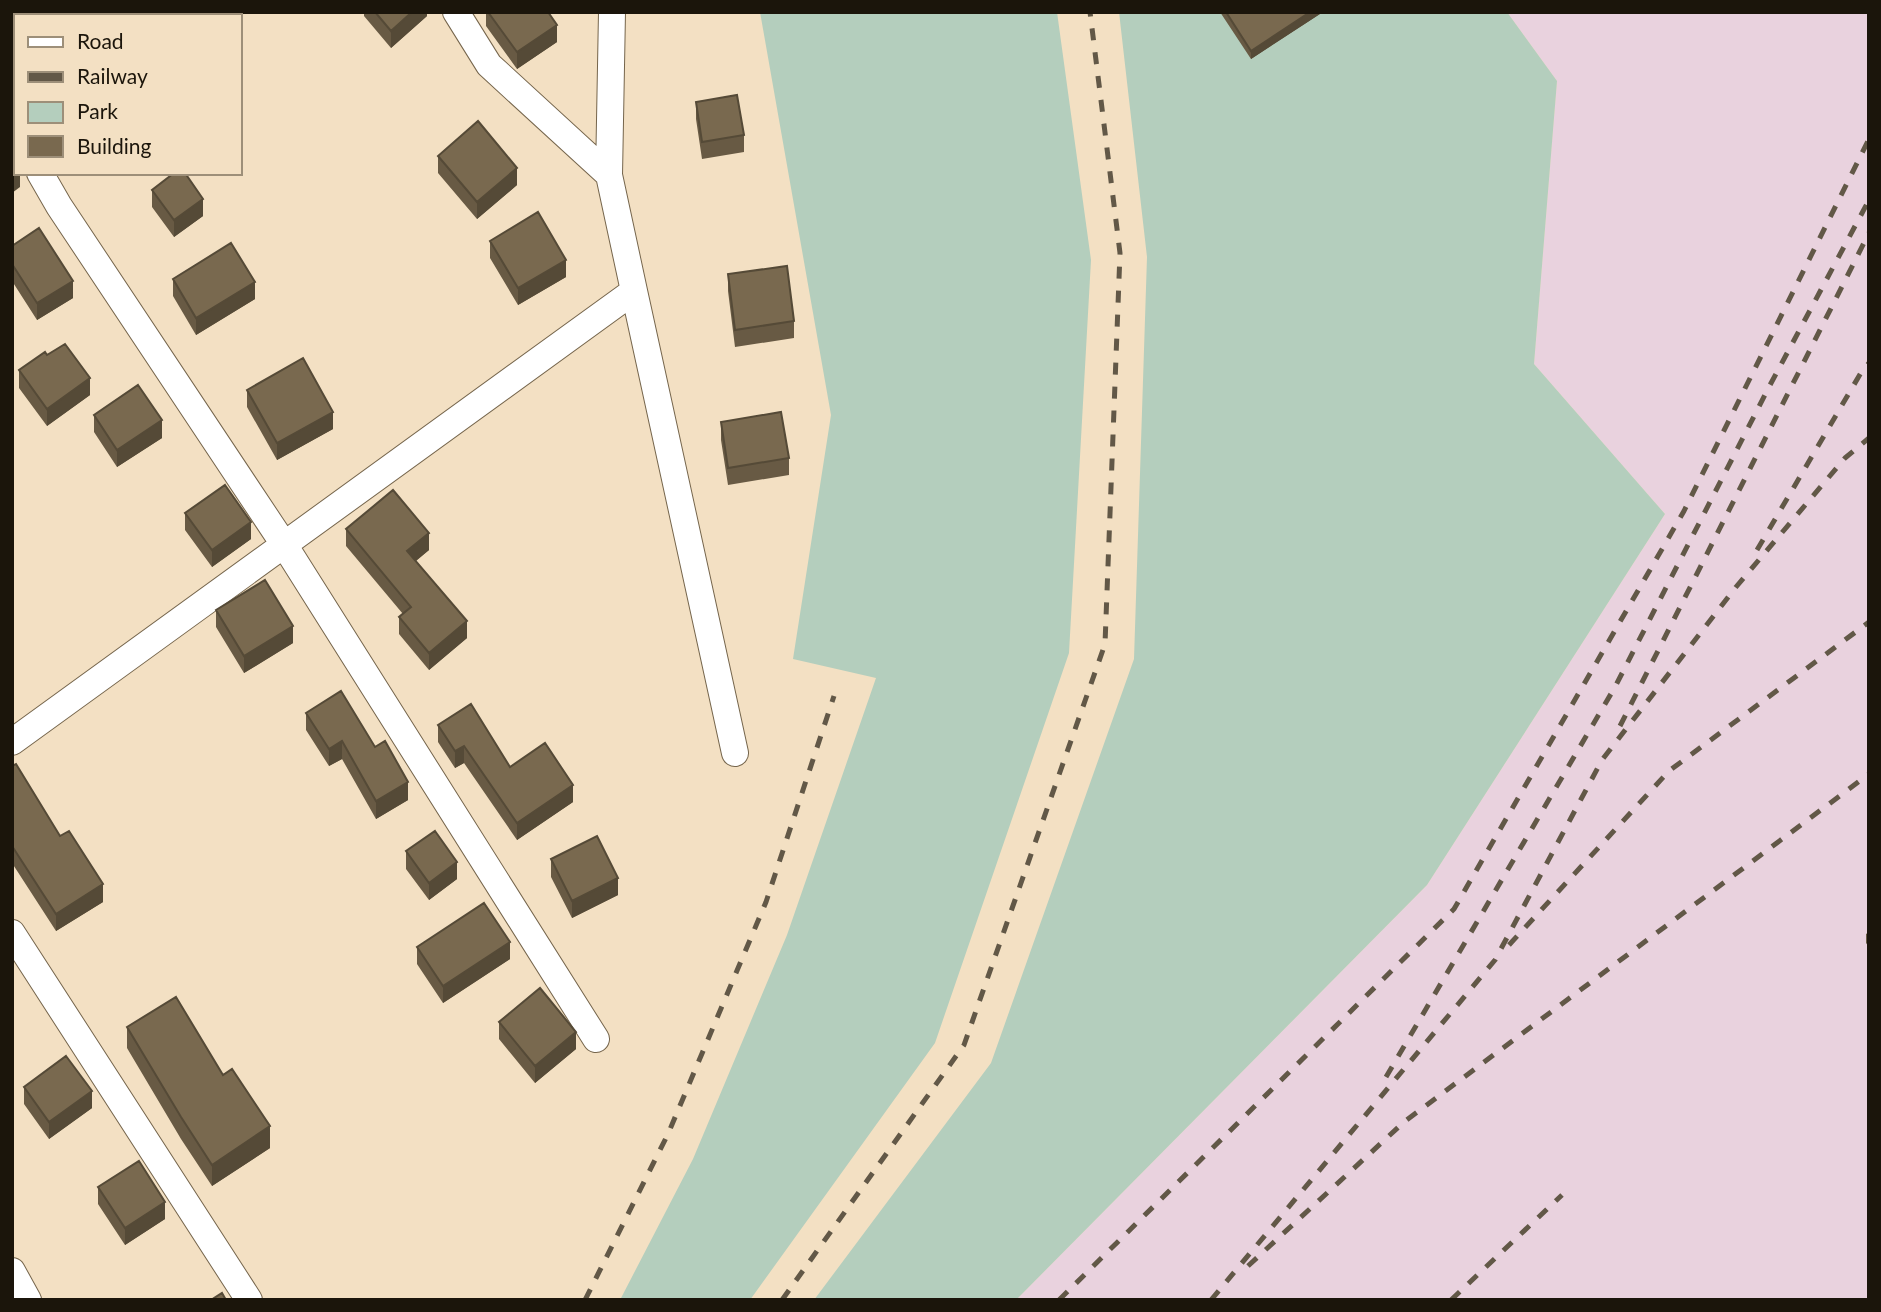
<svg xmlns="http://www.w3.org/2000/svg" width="1881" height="1312" viewBox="0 0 1881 1312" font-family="Lato,sans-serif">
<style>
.industrial{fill:#e9d2de}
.green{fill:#b4cebd}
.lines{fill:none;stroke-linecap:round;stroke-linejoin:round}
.minor-casing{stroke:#75654c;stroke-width:28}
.minor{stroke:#fff;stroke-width:26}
.rail{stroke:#625847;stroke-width:5;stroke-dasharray:12 12;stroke-linecap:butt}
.wall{fill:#685a44}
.shaded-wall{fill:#554a37}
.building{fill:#79694f;stroke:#554a37;stroke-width:2}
</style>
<rect width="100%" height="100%" fill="#f3e0c3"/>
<!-- industrial -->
<path class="industrial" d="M 1507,12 L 1869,12 L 1869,1300 L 1016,1300 L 1427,885 L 1665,514 L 1534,364 L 1557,81 Z"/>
<!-- green -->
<path class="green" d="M 760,12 L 1057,12 L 1091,260 L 1069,653 L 935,1043 L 750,1300 L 620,1300 L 693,1159 L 787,935 L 876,678 L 793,659 L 831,415 Z
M 1119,12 L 1507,12 L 1557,81 L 1534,364 L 1665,514 L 1427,885 L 1016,1300 L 814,1300 L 991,1063 L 1134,659 L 1147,257 Z"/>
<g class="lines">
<defs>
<path id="minor" d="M 456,12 L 489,65 L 609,175
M 12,127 L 16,133
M 40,173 L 59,206 L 285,546 L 596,1039
M 634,291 L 735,753
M 12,742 L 634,291 L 609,175 L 612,12
M 12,933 L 249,1300
M 12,1271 L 28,1300"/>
</defs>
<!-- minor casing -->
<use href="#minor" class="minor-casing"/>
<!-- minor -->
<use href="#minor" class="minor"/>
<!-- rail -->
<path class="rail" d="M 1757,550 L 1862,371 L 1869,363
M 1620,726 L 1869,233
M 1509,945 L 1669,771 L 1869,622
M 1386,1077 L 1615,687 L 1769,387 L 1869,200
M 1248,1266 L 1404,1122 L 1869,774
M 585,1300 L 668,1134 L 766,902 L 834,696
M 782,1300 L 964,1045 L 1105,644 L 1120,253 L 1090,12
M 1059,1300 L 1454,909 L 1684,511 L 1869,139
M 1211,1300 L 1495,960 L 1602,760 L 1736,587 L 1845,458 L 1869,438
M 1451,1300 L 1562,1195"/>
</g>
<!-- wall -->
<path class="wall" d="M 364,12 L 427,12 L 427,16 L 391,48 L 364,16 Z
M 486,12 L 548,12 L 557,42 L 517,69 L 486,26 Z
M 1220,12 L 1323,12 L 1251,59 Z
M 696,102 L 744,135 L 744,152 L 702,159 L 696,119 Z
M 438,156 L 517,185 L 477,219 L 438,173 Z
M 152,190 L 203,216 L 174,237 L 152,207 Z
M 490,241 L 566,277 L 518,305 L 490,258 Z
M 12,246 L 73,298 L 37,320 L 12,281 Z
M 728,274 L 794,321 L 794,338 L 735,347 L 728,291 Z
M 173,279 L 255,299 L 196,335 L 173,296 Z
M 47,355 L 90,395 L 47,426 L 19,388 L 19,370 Z
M 247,390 L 333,429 L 277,460 L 247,407 Z
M 94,415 L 162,438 L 117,467 L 94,432 Z
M 721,422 L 789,458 L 789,475 L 728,485 L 721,440 Z
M 185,513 L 251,539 L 212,567 L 185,530 Z
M 346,529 L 429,550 L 416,561 L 467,638 L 429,670 L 399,634 L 399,617 L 403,614 L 346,546 Z
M 216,610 L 293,643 L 244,673 L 216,627 Z
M 306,713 L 375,747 L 408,800 L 376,819 L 342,759 L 329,766 L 306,730 Z
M 438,725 L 510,767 L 573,802 L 517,840 L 464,763 L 455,768 L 438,742 Z
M 12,766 L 60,836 L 103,902 L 56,931 L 12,863 Z
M 406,851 L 457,879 L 429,900 L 406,869 Z
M 551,859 L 618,895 L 572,918 L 551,877 Z
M 1869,932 L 1869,947 L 1866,943 L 1866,934 Z
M 417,947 L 510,959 L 443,1003 L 417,964 Z
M 499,1022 L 576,1049 L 535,1083 L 499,1039 Z
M 127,1027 L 223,1075 L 270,1148 L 212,1186 L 181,1139 L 127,1048 Z
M 24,1087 L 92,1108 L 49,1139 L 24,1104 Z
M 98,1187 L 165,1219 L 125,1245 L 98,1204 Z"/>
<!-- shaded-wall -->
<path class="shaded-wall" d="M 412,12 L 427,12 L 427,16 L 391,48 L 391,31 Z
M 1310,12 L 1323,12 L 1251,59 L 1251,51 Z
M 557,25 L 557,42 L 517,69 L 517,52 Z
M 517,168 L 517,185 L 477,219 L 477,202 Z
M 16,173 L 20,173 L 20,187 L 12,193 L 12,176 Z
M 203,199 L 203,216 L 174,237 L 174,220 Z
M 566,260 L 566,277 L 518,305 L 518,288 Z
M 73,281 L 73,298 L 37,320 L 37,303 Z
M 255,282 L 255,299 L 196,335 L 196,318 Z
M 90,378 L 90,395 L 47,426 L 47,409 Z
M 333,412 L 333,429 L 277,460 L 277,443 Z
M 162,420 L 162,438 L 117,467 L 117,450 Z
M 251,522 L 251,539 L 212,567 L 212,550 Z
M 429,533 L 429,550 L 407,568 L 407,551 Z
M 467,621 L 467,638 L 429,670 L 429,653 Z
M 293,626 L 293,643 L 244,673 L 244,656 Z
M 342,741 L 342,759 L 329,766 L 329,749 Z
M 464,746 L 464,763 L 455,768 L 455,751 Z
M 408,782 L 408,800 L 376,819 L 376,801 Z
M 573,785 L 573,802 L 517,840 L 517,823 Z
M 457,862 L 457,879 L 429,900 L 429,883 Z
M 618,878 L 618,895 L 572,918 L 572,901 Z
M 103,884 L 103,902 L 56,931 L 56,914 Z
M 510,942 L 510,959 L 443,1003 L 443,986 Z
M 576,1032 L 576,1049 L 535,1083 L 535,1066 Z
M 92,1091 L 92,1108 L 49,1139 L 49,1122 Z
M 270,1126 L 270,1148 L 212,1186 L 212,1165 Z
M 165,1202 L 165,1219 L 125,1245 L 125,1228 Z"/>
<!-- building -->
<path class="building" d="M 375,12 L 412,12 L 391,31 Z
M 488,12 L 548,12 L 557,25 L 517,52 Z
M 1226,12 L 1310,12 L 1251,51 Z
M 737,95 L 744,135 L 702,142 L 696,102 Z
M 478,121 L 517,168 L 477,202 L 438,156 Z
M 12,159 L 16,164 L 16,173 L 12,176 Z
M 174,173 L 185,173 L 203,199 L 174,220 L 152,190 Z
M 538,212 L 566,260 L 518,288 L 490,241 Z
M 39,228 L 73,281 L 37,303 L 12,264 L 12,246 Z
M 231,243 L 255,282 L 196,318 L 173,279 Z
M 787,266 L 794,321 L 735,330 L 728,274 Z
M 65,344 L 90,378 L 47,409 L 19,370 L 45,352 L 47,355 Z
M 303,358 L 333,412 L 277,443 L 247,390 Z
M 138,385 L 162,420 L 117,450 L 94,415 Z
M 781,412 L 789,458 L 728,468 L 721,422 Z
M 225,485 L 251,522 L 212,550 L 185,513 Z
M 393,490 L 429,533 L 407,551 L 467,621 L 429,653 L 399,617 L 411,607 L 346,529 Z
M 265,580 L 293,626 L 244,656 L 216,610 Z
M 341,691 L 375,747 L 385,741 L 408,782 L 376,801 L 342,741 L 329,749 L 306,713 Z
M 471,704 L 510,767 L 545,743 L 573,785 L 517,823 L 464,746 L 455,751 L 438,725 Z
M 16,764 L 60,836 L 69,831 L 103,884 L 56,914 L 12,846 L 12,766 Z
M 435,831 L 457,862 L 429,883 L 406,851 Z
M 597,836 L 618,878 L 572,901 L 551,859 Z
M 484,903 L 510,942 L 443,986 L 417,947 Z
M 540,988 L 576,1032 L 535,1066 L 499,1022 Z
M 176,997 L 223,1075 L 232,1069 L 270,1126 L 212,1165 L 181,1117 L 127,1027 Z
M 66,1056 L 92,1091 L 49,1122 L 24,1087 Z
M 139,1161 L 165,1202 L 125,1228 L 98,1187 Z
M 222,1293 L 226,1300 L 211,1300 Z"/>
<!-- border -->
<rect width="1881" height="1312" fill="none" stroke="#1b150b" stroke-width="28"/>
<!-- legend -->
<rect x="14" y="14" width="228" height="161" fill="#f3e0c3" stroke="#9d8f79" stroke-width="2"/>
<rect x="28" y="37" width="35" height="10" fill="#ffffff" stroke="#9d8f79" stroke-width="2"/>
<text x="77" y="49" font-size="21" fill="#1b150b">Road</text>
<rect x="28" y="72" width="35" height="10" fill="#625847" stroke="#9d8f79" stroke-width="2"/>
<text x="77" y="84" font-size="21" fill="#1b150b">Railway</text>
<rect x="28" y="102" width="35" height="21" fill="#b4cebd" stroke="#9d8f79" stroke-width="2"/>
<text x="77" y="119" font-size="21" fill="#1b150b">Park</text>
<rect x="28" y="136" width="35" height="21" fill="#79694f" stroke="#9d8f79" stroke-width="2"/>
<text x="77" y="154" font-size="21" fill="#1b150b">Building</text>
</svg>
